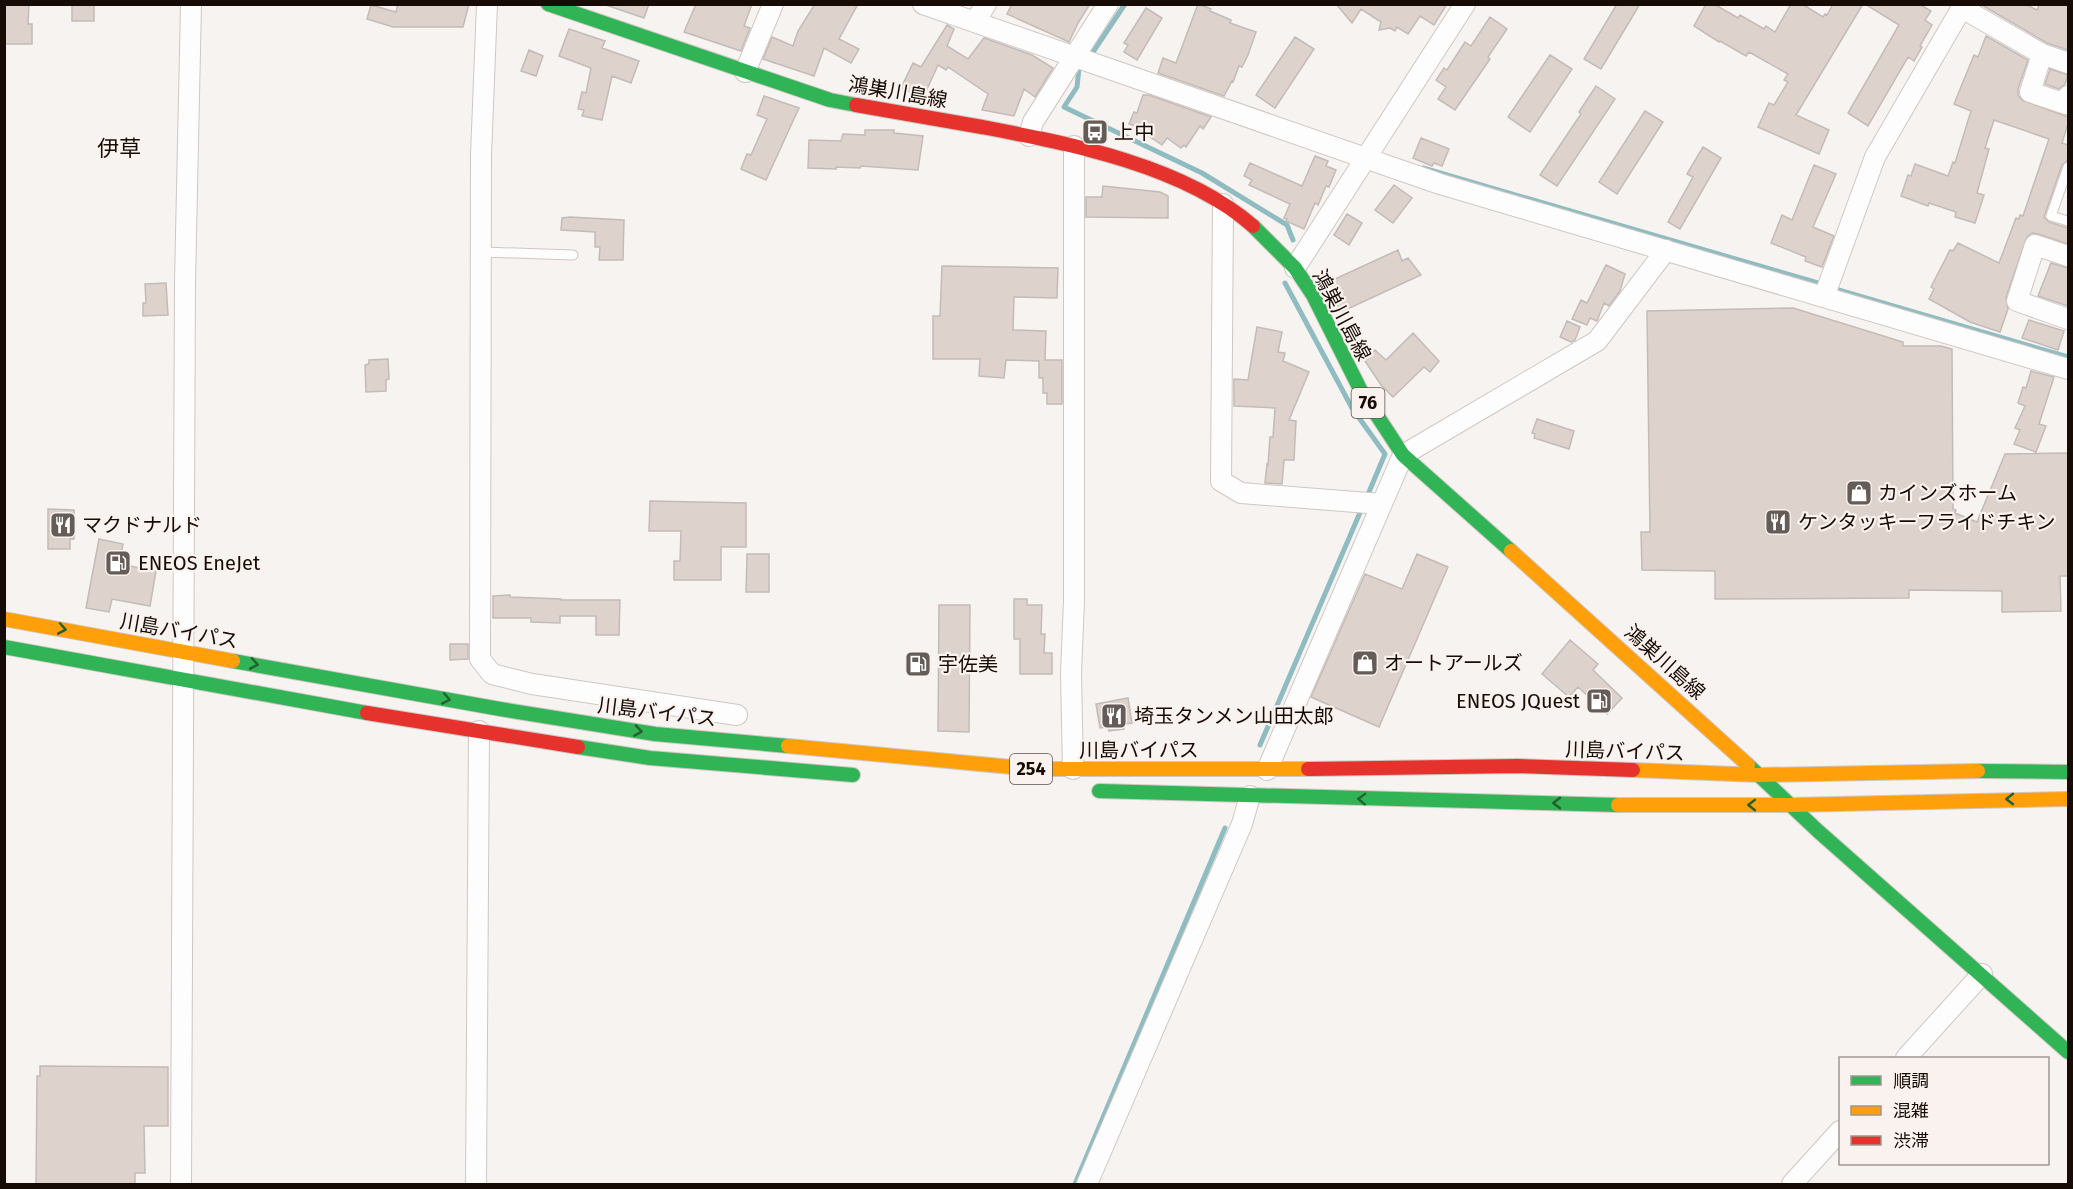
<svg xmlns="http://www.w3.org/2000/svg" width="2073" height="1189" viewBox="0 0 2073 1189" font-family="'Fira Sans','Noto Sans JP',sans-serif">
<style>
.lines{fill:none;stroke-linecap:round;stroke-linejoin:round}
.stream{stroke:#8ebcc0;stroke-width:5}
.building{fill:#ded2cc;stroke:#c3bbb7;stroke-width:1.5}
.lane-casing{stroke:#cfc7c3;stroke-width:11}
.street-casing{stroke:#cfc7c3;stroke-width:22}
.fast-casing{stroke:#cfc7c3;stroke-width:16}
.slow-casing{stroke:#cfc7c3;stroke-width:16}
.jam-casing{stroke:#cfc7c3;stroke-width:16}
.lane{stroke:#fefdfd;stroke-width:9}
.street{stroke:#fefdfd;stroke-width:20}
.fast{stroke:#30b455;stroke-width:14}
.slow{stroke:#ff9f0a;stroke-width:14}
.jam{stroke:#e5322d;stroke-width:14}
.oneway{stroke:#24602d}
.labels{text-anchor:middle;stroke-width:4.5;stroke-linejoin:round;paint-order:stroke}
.shield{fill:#faf2ee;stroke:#5b504b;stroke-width:1.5}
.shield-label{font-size:18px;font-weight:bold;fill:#170b05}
.street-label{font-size:20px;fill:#170b05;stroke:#faf2ee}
.poi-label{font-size:20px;fill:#170b05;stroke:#faf2ee;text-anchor:start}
.quarter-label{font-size:22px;fill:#170b05;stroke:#faf2ee}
</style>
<rect width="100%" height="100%" fill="#f7f3f1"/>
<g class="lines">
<!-- stream -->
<path class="stream" d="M 1089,58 L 1125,4
M 1083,65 L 1079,68 L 1077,87 L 1064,107 L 1202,173 L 1287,225 L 1293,240
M 1423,168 L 1818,283
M 1285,283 L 1352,408 L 1385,454 L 1366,499
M 1835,289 L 2068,357
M 1260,745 L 1362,508
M 1075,1184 L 1225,828"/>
</g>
<!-- building -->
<path class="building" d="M 4,4 L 29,4 L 28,24 L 32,24 L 32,44 L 4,44 Z
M 72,4 L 94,4 L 94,21 L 72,21 Z
M 398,4 L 469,4 L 463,27 L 393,27 L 367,19 L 371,5 L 396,12 Z
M 603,4 L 649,4 L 644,18 Z
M 696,4 L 752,4 L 744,26 L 750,28 L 741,51 L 684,32 Z
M 815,4 L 858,4 L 839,39 L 859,49 L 851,63 L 824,48 L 814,76 L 763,59 L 772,37 L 793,46 L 798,31 Z
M 1012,4 L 1090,4 L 1078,23 L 1069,42 L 1007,14 Z
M 1198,4 L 1211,9 L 1210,11 L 1231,20 L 1230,23 L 1256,32 L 1248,55 L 1242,67 L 1239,66 L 1233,82 L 1232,81 L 1224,96 L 1158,73 L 1163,58 L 1176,63 Z
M 1336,4 L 1447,4 L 1434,25 L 1420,16 L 1408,34 L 1397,27 L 1395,31 L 1390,28 L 1379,30 L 1381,22 L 1361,9 L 1352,23 Z
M 1617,4 L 1640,4 L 1601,69 L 1584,59 Z
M 1706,4 L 1714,4 L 1738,18 L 1740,15 L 1764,29 L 1766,26 L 1775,32 L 1791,4 L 1802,4 L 1823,17 L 1825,14 L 1827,15 L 1833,4 L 1863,4 L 1796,115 L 1829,130 L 1819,154 L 1758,127 L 1769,103 L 1774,105 L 1788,82 L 1784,80 L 1788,74 L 1749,52 L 1746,56 L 1720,41 L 1719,42 L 1694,26 Z
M 1865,4 L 1919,4 L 1931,11 L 1925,20 L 1932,25 L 1920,46 L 1922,47 L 1914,61 L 1908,57 L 1868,126 L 1848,113 L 1899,25 Z
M 1980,4 L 2025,4 L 2037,10 L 2040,4 L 2068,4 L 2068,50 L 2047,43 Z
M 1146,8 L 1162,18 L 1137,60 L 1124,52 L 1128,45 L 1124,43 Z
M 1490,17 L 1507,29 L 1488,57 L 1490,59 L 1455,110 L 1438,99 L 1446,87 L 1436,80 L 1444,68 L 1447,70 L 1465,42 L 1471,46 Z
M 947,25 L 954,29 L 947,46 L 968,59 L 984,38 L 1032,55 L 1053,68 L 1035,97 L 1024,89 L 1014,116 L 982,110 L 988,94 L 948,67 L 946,70 L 938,65 L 923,98 L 901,88 L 913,63 L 921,67 Z
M 569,29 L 605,41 L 602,48 L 639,61 L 631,83 L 612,76 L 602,120 L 582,116 L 584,110 L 578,109 L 582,92 L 586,93 L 591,68 L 559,56 Z
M 1986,36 L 2028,60 L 2018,89 L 2018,95 L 2022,100 L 2068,117 L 2068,124 L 2062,143 L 2068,145 L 2068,160 L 2062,165 L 2044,217 L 2049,222 L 2068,228 L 2068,244 L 2038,234 L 2032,233 L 2027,237 L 2006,297 L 2008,309 L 2000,332 L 1970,322 L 1929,299 L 1934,289 L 1931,287 L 1950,250 L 1953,251 L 1958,243 L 1999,263 L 2016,218 L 2019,219 L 2020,215 L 2023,216 L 2049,139 L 1994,120 L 1985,148 L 1989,149 L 1977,193 L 1984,195 L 1975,223 L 1955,217 L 1956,212 L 1929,203 L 1928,206 L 1901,196 L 1908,175 L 1911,176 L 1915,164 L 1948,176 L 1953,162 L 1955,163 L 1971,111 L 1954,104 L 1974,55 L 1978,57 Z
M 1295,37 L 1314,49 L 1275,108 L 1256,95 Z
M 529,50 L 543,56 L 536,76 L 521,71 Z
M 1550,55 L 1572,69 L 1530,132 L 1508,117 Z
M 2050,69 L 2068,75 L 2065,84 L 2059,89 L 2045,84 Z
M 1596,86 L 1615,99 L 1557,186 L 1540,175 L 1581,114 L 1579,112 Z
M 1143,95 L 1149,95 L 1211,117 L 1203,129 L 1200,126 L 1186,147 L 1184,145 L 1181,148 L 1167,138 L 1162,145 L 1140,130 L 1141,128 L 1129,124 L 1134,112 L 1137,113 Z
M 764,96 L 799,108 L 766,180 L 741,169 L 747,154 L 751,155 L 767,119 L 757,115 Z
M 1645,111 L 1663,122 L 1617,194 L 1599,182 Z
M 865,130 L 894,130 L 894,133 L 923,136 L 918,170 L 861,166 L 860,168 L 836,167 L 836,169 L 808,168 L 809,140 L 841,141 L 843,134 L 865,135 Z
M 1421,138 L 1449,149 L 1442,166 L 1434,163 L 1432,166 L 1413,158 Z
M 1703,147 L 1721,158 L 1680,229 L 1668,222 L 1693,177 L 1687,174 Z
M 1315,156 L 1328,161 L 1326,166 L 1336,170 L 1329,187 L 1326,186 L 1318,205 L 1315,203 L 1304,229 L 1286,221 L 1287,219 L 1284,218 L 1290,204 L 1249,185 L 1252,180 L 1244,176 L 1250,163 L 1302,186 Z
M 1814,165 L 1836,174 L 1813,227 L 1834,236 L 1822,267 L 1805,261 L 1806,257 L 1771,243 L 1782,215 L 1792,220 Z
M 1394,185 L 1412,198 L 1393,223 L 1375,210 Z
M 1103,186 L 1160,192 L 1168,196 L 1168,218 L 1086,217 L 1086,197 L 1102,197 Z
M 1347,214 L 1362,223 L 1349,245 L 1334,235 Z
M 570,217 L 624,220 L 623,260 L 599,260 L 600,247 L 595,247 L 595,232 L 561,230 L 562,218 Z
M 1398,250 L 1402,261 L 1408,258 L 1421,275 L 1341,312 L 1326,283 Z
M 2051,263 L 2068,268 L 2068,306 L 2038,296 Z
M 1606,265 L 1625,274 L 1620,291 L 1609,306 L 1604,303 L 1597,321 L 1590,318 L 1587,325 L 1572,319 L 1581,300 L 1587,303 Z
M 942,266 L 1058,268 L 1057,298 L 1014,297 L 1013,330 L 1046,331 L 1045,360 L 1062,360 L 1062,404 L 1047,404 L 1047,393 L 1043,393 L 1043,378 L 1039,378 L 1039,361 L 1006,360 L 1004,378 L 979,376 L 980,359 L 933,359 L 933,316 L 940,316 Z
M 166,283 L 168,315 L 143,316 L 143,303 L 146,303 L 145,284 Z
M 1793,308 L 1903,342 L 1903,346 L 1941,346 L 1952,349 L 1953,509 L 1956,510 L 1955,513 L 1977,522 L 2005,454 L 2068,453 L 2068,576 L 2060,576 L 2061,611 L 2002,612 L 2002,591 L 1909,590 L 1909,598 L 1715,599 L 1715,571 L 1642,570 L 1641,532 L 1650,532 L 1647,311 Z
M 2029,320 L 2064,331 L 2058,350 L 2022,338 Z
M 1567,321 L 1580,327 L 1575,340 L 1571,342 L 1560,337 Z
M 1257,327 L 1282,332 L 1278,352 L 1285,353 L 1283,361 L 1309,372 L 1289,420 L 1296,421 L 1294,460 L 1284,460 L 1282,484 L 1265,483 L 1267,464 L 1268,465 L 1270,437 L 1273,437 L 1275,408 L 1234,406 L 1234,379 L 1248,380 Z
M 1413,333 L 1439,361 L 1430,372 L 1424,367 L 1393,397 L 1381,385 L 1365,361 L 1375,350 L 1386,360 Z
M 388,359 L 389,379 L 386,380 L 386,391 L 366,392 L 365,365 L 369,364 L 369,360 Z
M 2031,371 L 2054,377 L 2039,424 L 2046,426 L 2036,452 L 2014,444 L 2020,430 L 2015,428 L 2025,406 L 2018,403 L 2023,387 L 2026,388 Z
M 1537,419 L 1574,431 L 1569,449 L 1534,438 L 1535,434 L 1532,433 Z
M 650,501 L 746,503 L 746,547 L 721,547 L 721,580 L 674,580 L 674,561 L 680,561 L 681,531 L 649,531 Z
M 48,509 L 74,510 L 74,539 L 70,539 L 70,549 L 48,549 Z
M 99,539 L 123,544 L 119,564 L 156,571 L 150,606 L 112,599 L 109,612 L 86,608 Z
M 747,554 L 769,554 L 769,592 L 746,592 Z
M 1417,554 L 1448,567 L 1379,727 L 1311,697 L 1365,574 L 1402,589 Z
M 510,595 L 510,597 L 561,599 L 561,600 L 620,600 L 619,635 L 596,635 L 596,616 L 560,616 L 560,623 L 531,622 L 531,618 L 493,618 L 493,596 Z
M 1014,599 L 1027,599 L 1027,605 L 1042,605 L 1041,634 L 1045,634 L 1044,653 L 1052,653 L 1052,674 L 1020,674 L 1020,639 L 1014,639 Z
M 939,605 L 970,605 L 969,732 L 938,731 Z
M 1570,640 L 1598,664 L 1593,670 L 1622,698 L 1607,714 L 1578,687 L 1569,697 L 1542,674 Z
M 450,644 L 468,644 L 468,659 L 450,660 Z
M 1128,698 L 1132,723 L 1123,724 L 1124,729 L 1109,731 L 1108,727 L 1100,728 L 1096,704 Z
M 40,1066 L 168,1067 L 168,1126 L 144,1126 L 145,1173 L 135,1173 L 135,1185 L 36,1185 L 37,1076 L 40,1076 Z"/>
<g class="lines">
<defs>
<path id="lane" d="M 2068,167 L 2051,216 L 2068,221
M 483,252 L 573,255"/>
<path id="street" d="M 487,4 L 481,155 L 480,659 L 492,674 L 532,684 L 737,715
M 923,4 L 1440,184 L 2068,369
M 1962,8 L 2042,54 L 2068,63
M 975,22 L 986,4
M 2042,54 L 2030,92 L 2066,104 L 2068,96
M 745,72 L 773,4
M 1029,136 L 1033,122 L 1108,4
M 1223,204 L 1221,481 L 1241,493 L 1381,504
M 2068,256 L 2035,245 L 2017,301 L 2068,319
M 1295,268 L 1465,4
M 1824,297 L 1875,157 L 1964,4
M 1073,769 L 1071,673 L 1074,601 L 1074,146
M 1267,770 L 1403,455 L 1597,341 L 1666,250
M 1906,1058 L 1982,974
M 181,1184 L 185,282 L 191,4
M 476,1184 L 479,731
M 1087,1184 L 1242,824 L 1250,796
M 1792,1184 L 1840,1131"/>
<path id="fast" d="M 548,4 L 830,100 L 856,105
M 1253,226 L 1295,268 L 1313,295 L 1361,391 L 1403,455 L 1511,551
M 4,647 L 367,713
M 233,661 L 500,709 L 655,734 L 788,746
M 578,747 L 650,758 L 853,775
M 1748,765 L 1818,831 L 2068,1052
M 1978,771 L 2068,772
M 1099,791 L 1618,805"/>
<path id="slow" d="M 1511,551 L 1748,765
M 4,619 L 233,661
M 788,746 L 1033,769 L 1308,769
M 1633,770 L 1759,775 L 1978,771
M 1618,805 L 1791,805 L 2068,799"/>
<path id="jam" d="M 856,105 C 898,112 940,120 982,127 C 1071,144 1183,165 1253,226
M 367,713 L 578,747
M 1308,769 L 1518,766 L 1633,770"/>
</defs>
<!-- lane casing -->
<use href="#lane" class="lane-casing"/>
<!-- street casing -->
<use href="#street" class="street-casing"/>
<!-- fast casing -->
<use href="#fast" class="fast-casing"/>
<!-- slow casing -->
<use href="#slow" class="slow-casing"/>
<!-- jam casing -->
<use href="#jam" class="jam-casing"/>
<!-- lane -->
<use href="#lane" class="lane"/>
<!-- street -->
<use href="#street" class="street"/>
<!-- fast -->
<use href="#fast" class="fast"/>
<!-- slow -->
<use href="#slow" class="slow"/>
<!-- jam -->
<use href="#jam" class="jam"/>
</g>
<!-- one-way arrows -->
<defs><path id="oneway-chevron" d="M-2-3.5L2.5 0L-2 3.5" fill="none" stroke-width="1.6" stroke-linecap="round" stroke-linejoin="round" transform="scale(1.5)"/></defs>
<g class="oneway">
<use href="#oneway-chevron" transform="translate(62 629) rotate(10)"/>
<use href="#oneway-chevron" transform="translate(254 664) rotate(10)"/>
<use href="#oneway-chevron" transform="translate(446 699) rotate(11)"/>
<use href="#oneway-chevron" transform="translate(638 731) rotate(9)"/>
<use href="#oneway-chevron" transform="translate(1362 799) rotate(-178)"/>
<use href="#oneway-chevron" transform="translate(2010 799) rotate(180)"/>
<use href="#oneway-chevron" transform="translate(1557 803) rotate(-180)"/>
<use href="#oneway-chevron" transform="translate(1752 805) rotate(-180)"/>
</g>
<!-- icons -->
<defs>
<symbol id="bus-square" viewBox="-11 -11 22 22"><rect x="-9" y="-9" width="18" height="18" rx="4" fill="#655c58" stroke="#faf2ee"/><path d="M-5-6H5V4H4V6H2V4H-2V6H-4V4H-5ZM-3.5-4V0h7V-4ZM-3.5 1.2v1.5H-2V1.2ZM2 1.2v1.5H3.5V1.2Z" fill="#fff"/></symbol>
<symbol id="shop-square" viewBox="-11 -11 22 22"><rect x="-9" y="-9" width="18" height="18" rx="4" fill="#655c58" stroke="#faf2ee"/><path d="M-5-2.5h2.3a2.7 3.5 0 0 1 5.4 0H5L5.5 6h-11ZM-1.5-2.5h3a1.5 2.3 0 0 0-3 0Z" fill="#fff"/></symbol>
<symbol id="restaurant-square" viewBox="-11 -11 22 22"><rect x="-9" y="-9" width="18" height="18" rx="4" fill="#655c58" stroke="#faf2ee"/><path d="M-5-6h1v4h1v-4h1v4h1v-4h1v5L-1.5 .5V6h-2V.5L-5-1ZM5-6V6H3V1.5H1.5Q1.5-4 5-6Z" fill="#fff"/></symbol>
<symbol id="fuel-square" viewBox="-11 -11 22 22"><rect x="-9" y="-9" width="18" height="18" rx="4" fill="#655c58" stroke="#faf2ee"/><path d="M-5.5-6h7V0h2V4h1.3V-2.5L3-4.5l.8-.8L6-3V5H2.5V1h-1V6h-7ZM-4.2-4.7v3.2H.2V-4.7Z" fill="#fff"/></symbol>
</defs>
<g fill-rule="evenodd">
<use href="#bus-square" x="1080" y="117" width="30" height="30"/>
<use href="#shop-square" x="1844" y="478" width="30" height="30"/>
<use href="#restaurant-square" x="1763" y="507" width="30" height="30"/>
<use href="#restaurant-square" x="48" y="510" width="30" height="30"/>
<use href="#fuel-square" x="103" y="548" width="30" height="30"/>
<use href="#shop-square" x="1350" y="648" width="30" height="30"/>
<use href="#fuel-square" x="903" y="649" width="30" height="30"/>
<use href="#fuel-square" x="1584" y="686" width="30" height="30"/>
<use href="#restaurant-square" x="1099" y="701" width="30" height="30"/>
</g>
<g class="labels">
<!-- shield labels -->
<g class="shield">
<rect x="1351.5" y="388" width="33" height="30" rx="4.5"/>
<rect x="1010" y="754" width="42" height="30" rx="4.5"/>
</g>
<g class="shield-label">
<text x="1368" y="409">76</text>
<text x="1031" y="775">254</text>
</g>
<!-- street labels -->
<g class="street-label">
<text transform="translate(898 92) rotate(10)" y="7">鴻巣川島線</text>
<text transform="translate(1342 315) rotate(62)" y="7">鴻巣川島線</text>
<text transform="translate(179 631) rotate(10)" y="7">川島バイパス</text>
<text transform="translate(1665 662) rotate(42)" y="7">鴻巣川島線</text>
<text transform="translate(657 712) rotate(7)" y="7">川島バイパス</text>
<text x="1139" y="757">川島バイパス</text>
<text transform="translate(1625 751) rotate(2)" y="7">川島バイパス</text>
</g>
<!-- poi labels -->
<g class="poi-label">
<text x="1114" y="139">上中</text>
<text x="1878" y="500">カインズホーム</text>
<text x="1798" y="529">ケンタッキーフライドチキン</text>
<text x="82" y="532">マクドナルド</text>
<text x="138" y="570">ENEOS EneJet</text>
<text x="1384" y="670">オートアールズ</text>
<text x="938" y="671">宇佐美</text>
<text x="1580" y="708" text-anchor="end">ENEOS JQuest</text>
<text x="1134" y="723">埼玉タンメン山田太郎</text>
</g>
<!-- quarter labels -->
<g class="quarter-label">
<text x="119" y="156">伊草</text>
</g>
</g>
<!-- border -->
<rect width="2073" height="1189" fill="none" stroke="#170b05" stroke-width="12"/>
<!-- legend -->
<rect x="1839" y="1057" width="210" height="108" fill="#faf2ee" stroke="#9f9691" stroke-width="1.5"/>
<rect x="1851" y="1076" width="30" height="9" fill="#30b455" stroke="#9f9691" stroke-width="1.5"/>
<text x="1893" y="1087" font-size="18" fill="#170b05">順調</text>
<rect x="1851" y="1106" width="30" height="9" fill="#ff9f0a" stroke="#9f9691" stroke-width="1.5"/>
<text x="1893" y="1117" font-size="18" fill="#170b05">混雑</text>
<rect x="1851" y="1136" width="30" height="9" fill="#e5322d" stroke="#9f9691" stroke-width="1.5"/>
<text x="1893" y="1147" font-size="18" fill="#170b05">渋滞</text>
</svg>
